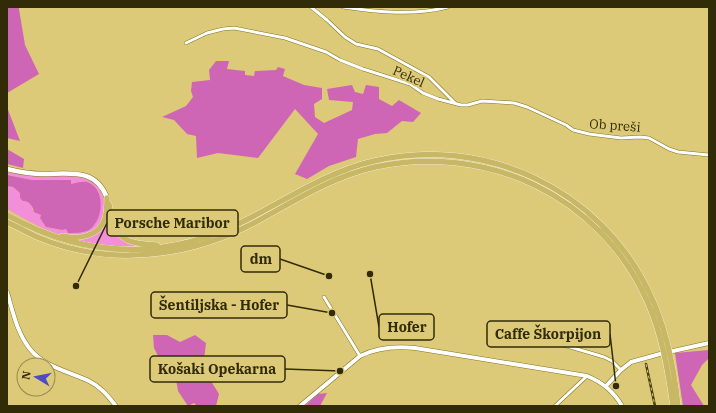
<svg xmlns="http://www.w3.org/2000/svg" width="716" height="413" viewBox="0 0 716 413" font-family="'IBM Plex Serif',serif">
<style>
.green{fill:#f28fd8}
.forest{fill:#cf66b5}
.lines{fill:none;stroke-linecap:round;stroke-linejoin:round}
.minor-casing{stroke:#84731b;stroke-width:4}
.tertiary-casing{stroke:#84731b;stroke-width:5}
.secondary-casing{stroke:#84731b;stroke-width:5.5}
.trunk-casing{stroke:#fff;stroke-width:6}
.minor{stroke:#fff;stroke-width:3}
.tertiary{stroke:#fff;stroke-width:4}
.secondary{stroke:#fff;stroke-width:4.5}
.trunk{stroke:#c8b764;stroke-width:5.5}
.rail-casing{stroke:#463e14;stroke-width:2.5}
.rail{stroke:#dcca78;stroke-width:1;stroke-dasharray:3;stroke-linecap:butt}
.labels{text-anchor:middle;stroke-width:4;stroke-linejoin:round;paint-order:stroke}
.street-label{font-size:13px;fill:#322b07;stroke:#dcca78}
.leader{fill:none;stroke:#322b07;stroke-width:1.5}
.callout-dot{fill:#322b07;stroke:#dcca78;stroke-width:1.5}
.callout{fill:#dcca78;stroke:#322b07;stroke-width:1.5}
.callout-label{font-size:14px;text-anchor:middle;font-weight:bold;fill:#322b07}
</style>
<rect width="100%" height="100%" fill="#dcca78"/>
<!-- green -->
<path class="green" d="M 7,172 C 17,174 27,176 37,176 C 53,177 71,173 86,179 C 108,187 112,222 90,233 C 85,235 74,236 69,236 C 51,235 23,218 7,209 L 7,186 L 13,187 L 20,193 L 20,198 L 32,205 L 32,209 L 41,215 L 40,218 L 46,227 L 62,230 L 86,182 L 71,184 L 70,180 L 32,180 L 7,175 Z
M 108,211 L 112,224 L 135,247 C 115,246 96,245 77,240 L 97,233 Z"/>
<!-- forest -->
<path class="forest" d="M 7,7 L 19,7 L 19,9 L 25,45 L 39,74 L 7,93 Z
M 216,61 L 229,61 L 227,69 L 245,71 L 245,75 L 254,76 L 255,71 L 276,70 L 278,67 L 285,69 L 283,76 L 304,85 L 322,88 L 322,99 L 314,104 L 315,117 L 324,123 L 352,110 L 353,102 L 329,100 L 327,89 L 352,85 L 355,92 L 363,94 L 366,85 L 379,87 L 379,99 L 392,106 L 399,100 L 421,113 L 413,122 L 402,121 L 387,133 L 375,134 L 358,139 L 356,157 L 329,166 L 307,179 L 295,174 L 318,134 L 295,109 L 258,158 L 218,153 L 197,158 L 196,136 L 187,134 L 174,120 L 162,117 L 186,106 L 193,97 L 191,91 L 192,82 L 210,80 L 209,70 Z
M 7,107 L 20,141 L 7,138 Z
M 7,149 L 24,159 L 23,168 L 7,164 Z
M 7,175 L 32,180 L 71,180 L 71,184 C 76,183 83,181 87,182 C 106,188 104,220 89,230 C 83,233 74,233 68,233 L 66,229 L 62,230 L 46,227 L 40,218 L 41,215 L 34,212 C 33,207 30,201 23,201 L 20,198 L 20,193 L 13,187 L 7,186 Z
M 153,335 L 167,335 L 180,342 L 195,335 L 206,343 L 203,368 L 219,394 L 216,406 L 197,406 L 194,403 L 188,406 L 178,391 L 176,379 L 165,370 L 154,348 Z
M 709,350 L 709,358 L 702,365 L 691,385 L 704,406 L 683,406 L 675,353 Z
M 327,393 L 320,406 L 305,406 L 318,394 Z"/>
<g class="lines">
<defs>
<path id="minor" d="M 311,7 L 327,20 L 345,37 L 356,44 L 378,49 L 429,77 L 456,104
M 343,7 C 377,12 414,16 448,7
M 186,43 L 207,33 L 223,29 L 234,28 L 285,38 L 326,52 L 340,60 L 363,69 L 410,84 L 423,93 L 438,99 L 461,105 L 468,105 L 482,101 L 514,103 L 527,107 L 566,125 L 573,130 L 589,134 L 621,138 L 640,137 L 649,138 L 669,149 L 678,152 L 709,155
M 324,297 L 360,356
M 543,339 L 604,357 L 612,361 L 621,370
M 555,406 L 587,376"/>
<path id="tertiary" d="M 7,292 C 13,312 17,333 30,349 C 44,367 70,372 89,381 C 101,387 108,396 116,406
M 673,351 L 709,343
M 606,386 L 621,370 L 631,362 L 660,354
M 300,406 L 360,356 C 378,347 396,346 415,348 L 587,376 C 602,382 614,392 622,406"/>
<path id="secondary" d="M 7,169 C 19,172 31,174 44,174 C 70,174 96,168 107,198"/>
<path id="trunk" d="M 109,204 C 110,209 111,215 112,220 C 119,244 137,244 157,245
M 7,215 C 88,260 170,261 252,217 C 292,196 330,171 374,161 C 485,135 600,189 649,292 C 666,327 674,367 678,406
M 7,222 C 17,227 27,232 37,237 C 108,267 187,258 254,223 C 293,202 331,177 375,167 C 486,143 600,195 647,301 C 662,334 668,371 673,406
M 62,236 C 79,240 100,236 105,218 C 107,212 107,205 107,198"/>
</defs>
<!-- minor casing -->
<use href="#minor" class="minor-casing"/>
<!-- tertiary casing -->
<use href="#tertiary" class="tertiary-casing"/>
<!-- secondary casing -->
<use href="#secondary" class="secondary-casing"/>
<!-- trunk casing -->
<use href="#trunk" class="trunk-casing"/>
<!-- minor -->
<use href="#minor" class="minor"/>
<!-- tertiary -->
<use href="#tertiary" class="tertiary"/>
<!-- secondary -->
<use href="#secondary" class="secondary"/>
<!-- trunk -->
<use href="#trunk" class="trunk"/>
<defs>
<path id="rail" d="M 646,364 L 655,406"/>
</defs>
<!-- rail casing -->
<use href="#rail" class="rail-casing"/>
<!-- rail -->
<use href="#rail" class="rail"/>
</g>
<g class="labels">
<!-- street labels -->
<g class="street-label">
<text transform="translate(409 76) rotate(24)" y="5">Pekel</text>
<text transform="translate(615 125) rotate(4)" y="5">Ob preši</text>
</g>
</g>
<!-- callouts -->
<path class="leader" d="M76 286L107 223M329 276L280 259M332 313L287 305M370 274L379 327M616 386L610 334M340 371L285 369"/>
<g class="callout-dot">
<circle cx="76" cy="286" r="4"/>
<circle cx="329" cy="276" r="4"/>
<circle cx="332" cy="313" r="4"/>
<circle cx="370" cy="274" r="4"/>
<circle cx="616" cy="386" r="4"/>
<circle cx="340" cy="371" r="4"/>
</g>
<g class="callout">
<rect x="107" y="210" width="131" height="26" rx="4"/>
<rect x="241" y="246" width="39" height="26" rx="4"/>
<rect x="151" y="292" width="136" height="26" rx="4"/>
<rect x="379" y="314" width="55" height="26" rx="4"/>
<rect x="487" y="321" width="123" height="26" rx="4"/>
<rect x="150" y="356" width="135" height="26" rx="4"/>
</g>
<g class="callout-label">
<text x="172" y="228">Porsche Maribor</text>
<text x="261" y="264">dm</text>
<text x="219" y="310">Šentiljska - Hofer</text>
<text x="407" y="332">Hofer</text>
<text x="548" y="339">Caffe Škorpijon</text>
<text x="217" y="374">Košaki Opekarna</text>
</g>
<!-- border -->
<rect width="716" height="413" fill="none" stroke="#322b07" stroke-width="16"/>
<!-- north arrow -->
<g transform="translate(36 377) rotate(280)"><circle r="19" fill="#dcca78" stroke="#988a4b"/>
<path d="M0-3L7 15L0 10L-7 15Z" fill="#4c4cc3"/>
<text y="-6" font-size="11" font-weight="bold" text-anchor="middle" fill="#322b07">N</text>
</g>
</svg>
